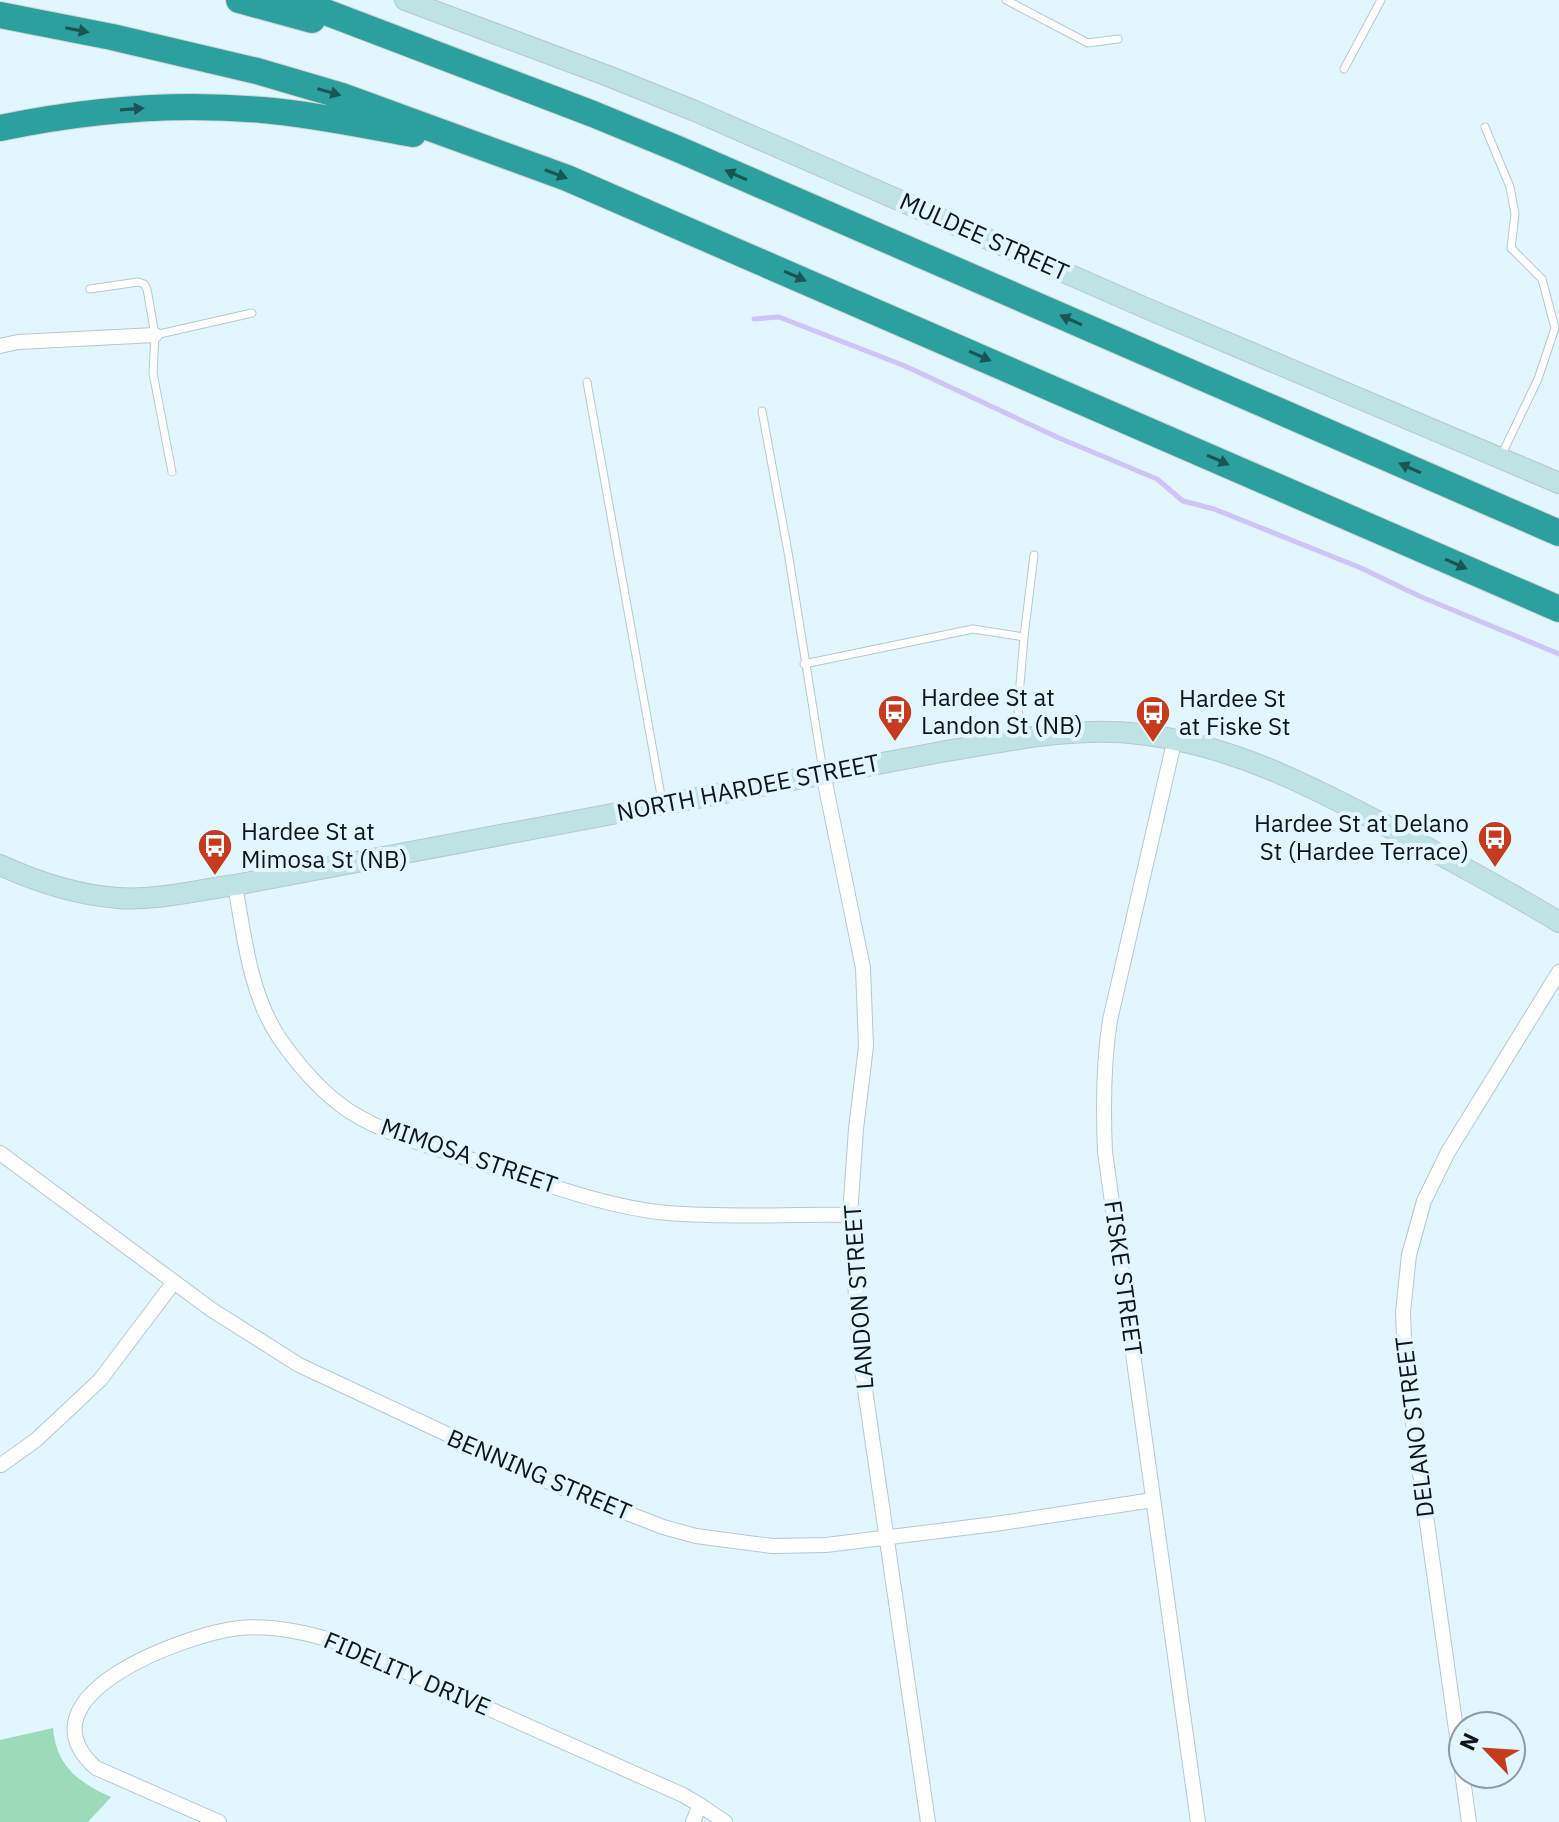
<svg xmlns="http://www.w3.org/2000/svg" width="1559" height="1822" viewBox="0 0 1559 1822" font-family="'IBM Plex Sans',sans-serif">
<style>
.green{fill:#9bdbb8}
.lines{fill:none;stroke-linecap:round;stroke-linejoin:round}
.stream{stroke:#cec4fa;stroke-width:5}
.lane-casing{stroke:#b5c8d0;stroke-width:9}
.street-casing{stroke:#b5c8d0;stroke-width:16}
.secondary-casing{stroke:#b5c8d0;stroke-width:22}
.highway-casing{stroke:#d4d5d5;stroke-width:28}
.lane{stroke:#fff;stroke-width:7}
.street{stroke:#fff;stroke-width:14}
.secondary{stroke:#bfe2e2;stroke-width:20}
.highway{stroke:#2ba09e;stroke-width:26}
.oneway{fill:#1b5454}
.labels{text-anchor:middle;stroke-width:8;stroke-linejoin:round;paint-order:stroke}
.street-label{font-size:24px;fill:#0e1518;stroke:#e2f6ff}
.poi-label{font-size:24px;fill:#0e1518;stroke:#e2f6ff;text-anchor:start}
</style>
<rect width="100%" height="100%" fill="#e2f6ff"/>
<!-- green -->
<path class="green" d="M 53,1728 C 56,1766 79,1783 111,1797 L 88,1822 L 0,1822 L 0,1740 Z"/>
<g class="lines">
<!-- stream -->
<path class="stream" d="M 754,319 L 779,317 L 905,366 L 1059,438 L 1157,479 L 1183,501 L 1214,509 L 1361,568 L 1419,596 L 1559,654"/>
<defs>
<path id="lane" d="M 1006,0 L 1088,43 L 1118,39
M 1344,69 L 1381,0
M 1485,127 L 1510,187 L 1515,214 L 1511,248 L 1542,279 L 1555,328 L 1538,379 L 1501,456
M 90,289 L 138,282 L 144,284 L 147,289 L 155,335 L 153,373 L 172,472
M 155,335 L 252,313
M 587,382 L 662,801
M 762,411 L 788,552 L 823,771
M 804,664 L 973,629 L 1024,637 L 1034,555
M 1022,736 L 1018,708 L 1024,637"/>
<path id="street" d="M 0,346 L 18,342 L 155,335
M 1175,738 L 1110,1020 C 1103,1065 1103,1107 1105,1152 L 1198,1822
M 823,773 L 863,968 L 866,1046 L 856,1129 L 850,1215 L 861,1362 L 928,1822
M 235,885 C 244,936 250,993 278,1036 C 297,1064 321,1092 349,1111 C 390,1137 440,1149 485,1164 C 544,1183 605,1207 667,1213 C 727,1218 789,1214 850,1215
M 0,1153 L 212,1310 L 299,1365 L 558,1486 L 663,1527 L 696,1536 L 772,1546 L 826,1545 L 995,1524 L 1153,1500
M 1,1465 L 36,1440 L 100,1380 L 174,1282
M 700,1805 L 725,1822
M 219,1822 L 96,1768 C 15,1696 186,1634 239,1628 C 275,1625 308,1633 341,1643 L 683,1795 L 700,1805 L 693,1822
M 1469,1822 L 1405,1366 L 1403,1312 L 1409,1255 L 1424,1201 L 1448,1152 L 1559,972"/>
<path id="secondary" d="M 405,0 L 608,76 L 695,111 L 1148,309 L 1559,483
M 0,865 C 37,882 78,895 118,898 C 156,901 197,890 235,885 L 941,752 C 1006,741 1075,726 1140,734 C 1233,745 1313,787 1394,830 C 1450,860 1505,889 1559,922"/>
<path id="highway" d="M 239,0 L 312,20
M 294,0 L 593,114 L 678,149 L 1559,533
M 0,15 L 112,37 L 257,71 L 342,96 L 567,178 L 1559,609
M 0,128 C 86,110 174,102 262,110 C 312,114 363,125 413,134"/>
</defs>
<!-- lane casing -->
<use href="#lane" class="lane-casing"/>
<!-- street casing -->
<use href="#street" class="street-casing"/>
<!-- secondary casing -->
<use href="#secondary" class="secondary-casing"/>
<!-- highway casing -->
<use href="#highway" class="highway-casing"/>
<!-- lane -->
<use href="#lane" class="lane"/>
<!-- street -->
<use href="#street" class="street"/>
<!-- secondary -->
<use href="#secondary" class="secondary"/>
<!-- highway -->
<use href="#highway" class="highway"/>
</g>
<!-- one-way arrows -->
<defs><path id="oneway-solid" d="M-6-.8H1V-3.2L6.5 0L1 3.2V.8H-6Z" transform="scale(2)"/></defs>
<g class="oneway">
<use href="#oneway-solid" transform="translate(77 30) rotate(11)"/>
<use href="#oneway-solid" transform="translate(329 92) rotate(16)"/>
<use href="#oneway-solid" transform="translate(132 109) rotate(-4)"/>
<use href="#oneway-solid" transform="translate(556 174) rotate(21)"/>
<use href="#oneway-solid" transform="translate(736 175) rotate(-156)"/>
<use href="#oneway-solid" transform="translate(795 276) rotate(24)"/>
<use href="#oneway-solid" transform="translate(1071 320) rotate(-156)"/>
<use href="#oneway-solid" transform="translate(980 356) rotate(24)"/>
<use href="#oneway-solid" transform="translate(1218 460) rotate(24)"/>
<use href="#oneway-solid" transform="translate(1410 468) rotate(-156)"/>
<use href="#oneway-solid" transform="translate(1456 564) rotate(24)"/>
</g>
<!-- icons -->
<defs>
<symbol id="bus-pin" viewBox="-11 -11 22 30"><path d="M0 17L-7.5 6A9.5 9.5 0 1 1 7.5 6Z" fill="#c63b1e" stroke="#e2f6ff"/><path d="M-5-6H5V4H4V6H2V4H-2V6H-4V4H-5ZM-3.5-4V0h7V-4ZM-3.5 1.2v1.5H-2V1.2ZM2 1.2v1.5H3.5V1.2Z" fill="#fff"/></symbol>
</defs>
<g fill-rule="evenodd">
<use href="#bus-pin" x="875" y="692" width="40" height="54"/>
<use href="#bus-pin" x="1133" y="693" width="40" height="54"/>
<use href="#bus-pin" x="1475" y="818" width="40" height="54"/>
<use href="#bus-pin" x="195" y="826" width="40" height="54"/>
</g>
<g class="labels">
<!-- street labels -->
<g class="street-label">
<text transform="translate(984 237) rotate(24)" y="8">MULDEE STREET</text>
<text transform="translate(748 788) rotate(-11)" y="8">NORTH HARDEE STREET</text>
<text transform="translate(469 1156) rotate(19)" y="8">MIMOSA STREET</text>
<text transform="translate(1123 1278) rotate(82)" y="8">FISKE STREET</text>
<text transform="translate(859 1297) rotate(-94)" y="8">LANDON STREET</text>
<text transform="translate(1415 1427) rotate(-97)" y="8">DELANO STREET</text>
<text transform="translate(539 1475) rotate(23)" y="8">BENNING STREET</text>
<text transform="translate(407 1674) rotate(23)" y="8">FIDELITY DRIVE</text>
</g>
<!-- poi labels -->
<g class="poi-label">
<text x="921" y="706">Hardee St at<tspan x="921" dy="28">Landon St (NB)</tspan></text>
<text x="1179" y="707">Hardee St<tspan x="1179" dy="28">at Fiske St</tspan></text>
<text x="1469" y="832" text-anchor="end">Hardee St at Delano<tspan x="1469" dy="28">St (Hardee Terrace)</tspan></text>
<text x="241" y="840">Hardee St at<tspan x="241" dy="28">Mimosa St (NB)</tspan></text>
</g>
</g>
<!-- north arrow -->
<g transform="translate(1487 1750) rotate(295)"><circle r="38" fill="#e2f6ff" stroke="#8d9ca3" stroke-width="2"/>
<path d="M0-6L14 30L0 20L-14 30Z" fill="#c63b1e"/>
<text y="-12" font-size="22" font-weight="bold" text-anchor="middle" fill="#0e1518">N</text>
</g>
</svg>
